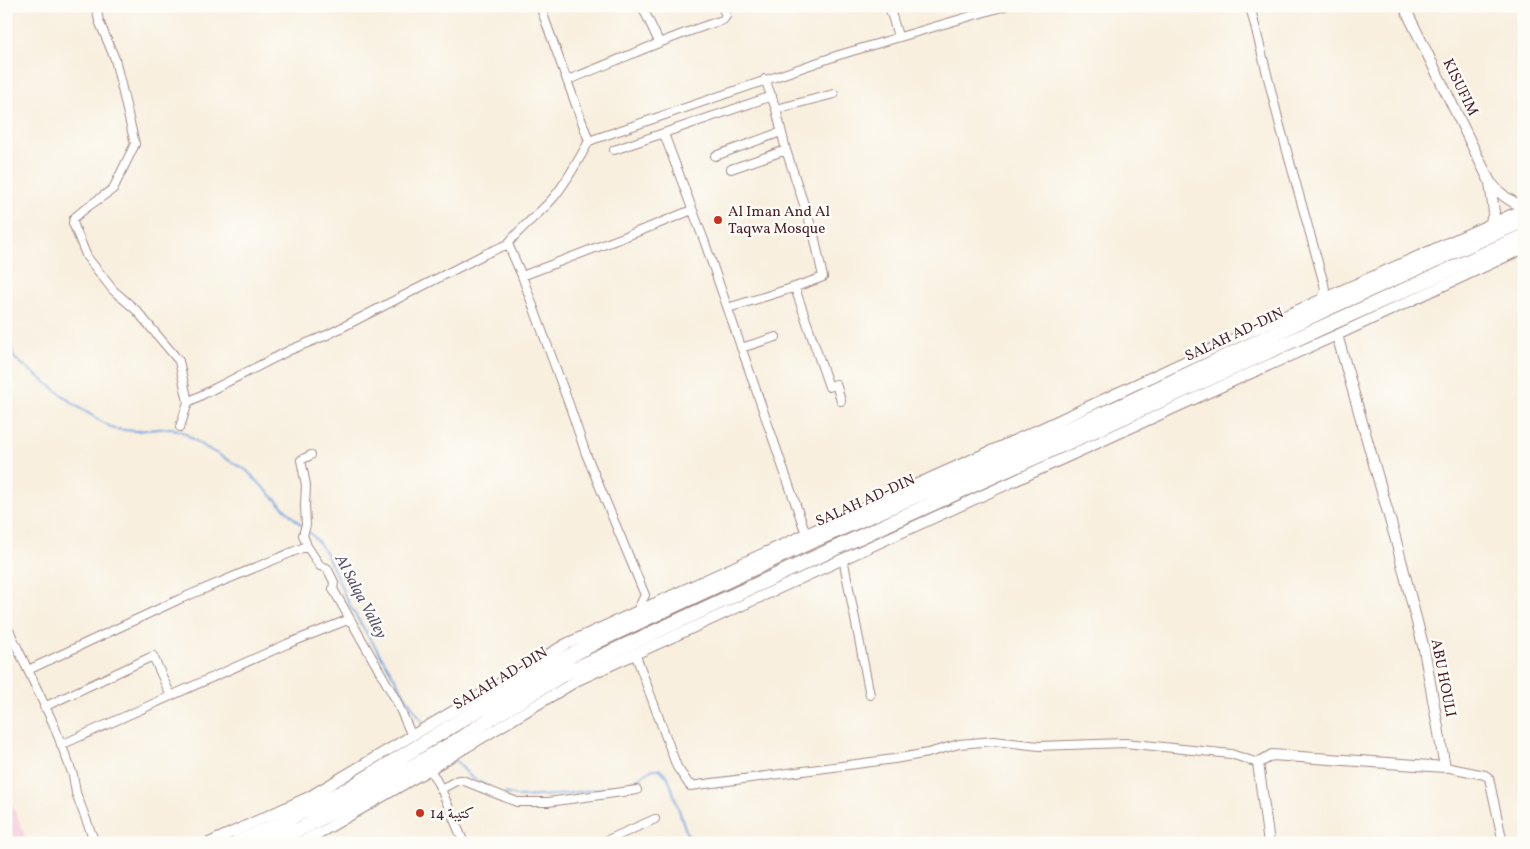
<svg xmlns="http://www.w3.org/2000/svg" width="1530" height="849" viewBox="0 0 1530 849" font-family="Vollkorn,Amiri,serif">
<style>
.built{fill:#f4cfdc}
.lines{fill:none;stroke-linecap:round;stroke-linejoin:round}
.stream{stroke:#74a5df;stroke-width:2}
.street-casing{stroke:#a18784;stroke-width:10}
.secondary-casing{stroke:#a18784;stroke-width:12}
.highway-casing{stroke:#a18784;stroke-width:16}
.street{stroke:#fff;stroke-width:8}
.secondary{stroke:#fff;stroke-width:10}
.highway{stroke:#fff;stroke-width:14}
.poi-dot{fill:#c8321e;stroke:#fdfcf7;stroke-width:2}
.labels{text-anchor:middle;stroke-width:5;stroke-linejoin:round;paint-order:stroke}
.street-label{font-size:15px;fill:#4a1f2b;stroke:#fdfcf7}
.poi-label{font-size:15px;fill:#4a1f2b;stroke:#fdfcf7;text-anchor:start}
.water-label{font-size:16px;font-style:italic;fill:#5b5573;stroke:#fdfcf7}
</style>
<rect width="100%" height="100%" fill="#fdfcf7"/>
<filter id="ink" filterUnits="userSpaceOnUse"><feTurbulence type="fractalNoise" baseFrequency=".02" numOctaves="2"/><feDisplacementMap in="SourceGraphic" scale="10" xChannelSelector="R" yChannelSelector="G"/><feConvolveMatrix kernelMatrix="1 2 1 2 8 2 1 2 1" color-interpolation-filters="sRGB"/></filter>
<filter id="wash" filterUnits="userSpaceOnUse"><feTurbulence type="fractalNoise" baseFrequency=".0096" numOctaves="4" result="noise"/><feDisplacementMap in="SourceGraphic" scale="20" xChannelSelector="R" yChannelSelector="G"/><feGaussianBlur stdDeviation="1.12" result="paint"/><feColorMatrix in="noise" values="0 0 0 0 0 0 0 0 0 0 0 0 0 0 0 0 0 1.4 0 .05"/><feComposite in="paint" operator="in"/></filter>
<g filter="url(#wash)">
<rect width="100%" height="100%" fill="#f8efde"/>
<!-- built -->
<path class="built" d="M 9,797 L 28,843 L 6,843 L 6,798 Z"/>
<g class="lines">
<!-- stream -->
<path class="stream" d="M 6,303 L 10,338 L 14,358 L 78,407 L 114,429 L 135,431 L 171,428 L 183,432 L 203,446 L 246,470 L 302,526
M 308,531 C 330,551 336,578 349,604 C 361,625 375,646 388,667 C 400,686 411,707 425,725
M 454,759 L 471,777 L 487,786
M 505,793 L 520,797 L 556,795 L 627,785 L 653,769 L 659,769 L 668,777 L 690,843"/>
</g>
</g>
<g filter="url(#ink)">
<g class="lines">
<defs>
<path id="street" d="M 96,6 L 99,21 L 115,59 L 135,144 L 113,189 L 86,208 L 74,218 L 73,223 L 87,257 L 113,290 L 136,310 L 179,361 L 188,402
M 540,6 L 589,141 C 578,161 568,180 554,197 C 540,214 521,226 508,244 L 522,276 L 570,407 L 586,454 L 645,595 L 637,611
M 642,6 L 659,42
M 889,6 L 898,36
M 1250,6 L 1280,126 L 1324,284 L 1325,290 L 1322,299
M 568,80 C 620,60 670,36 723,20 L 726,16 L 722,6
M 776,109 L 834,94
M 664,134 L 705,243 L 806,534
M 589,141 L 839,55 L 1005,6
M 614,150 L 772,96
M 715,156 L 781,132
M 731,169 L 786,150
M 522,276 L 650,227 L 692,210
M 795,288 L 829,387 L 836,384 L 841,401
M 728,308 C 760,298 792,289 823,277 L 814,235 L 786,150 L 776,109 L 765,79
M 741,348 L 776,337
M 180,427 L 188,402 L 290,350 L 327,335 L 485,254 L 508,244
M 311,455 L 301,460 L 306,485 L 305,506 L 306,525 L 303,535 L 307,546 L 320,566 L 327,568 L 334,582 L 333,589 L 350,619
M 843,558 L 870,695
M 6,624 L 53,723 L 73,775 L 76,793 L 95,843
M 635,653 L 677,767 L 690,786 L 894,759 L 928,753 L 959,744 L 994,741 L 1039,746 L 1125,743 L 1231,754 L 1258,763
M 28,670 L 180,599 L 307,546
M 44,707 L 153,656 L 171,696
M 61,745 L 287,644 L 350,619 L 396,700 L 412,736
M 1445,767 L 1485,775 L 1489,778 L 1503,843
M 430,769 L 441,789 L 464,843
M 441,789 L 458,780 L 462,780 L 517,802 L 548,802 L 637,790
M 601,843 L 655,819"/>
<path id="secondary" d="M 1404,6 L 1490,182 C 1500,194 1509,201 1524,207
M 1490,225 L 1494,212 L 1490,183
M 209,843 L 309,797 L 566,644 L 806,534 L 1040,429 L 1240,336 L 1524,209
M 298,843 L 321,832 L 430,769 L 578,680 L 1242,377 L 1337,335 L 1524,248
M 1269,843 L 1258,763 L 1272,755 L 1445,767 L 1424,649 L 1395,537 L 1337,335"/>
<path id="highway" d="M 237,843 L 268,829 L 350,788 L 545,669 L 598,641 L 812,541 L 1114,409 L 1331,307 L 1524,220
M 269,843 L 306,826 L 358,798 L 453,743 L 493,717 L 562,675 L 894,521 L 1524,236"/>
</defs>
<!-- street casing -->
<use href="#street" class="street-casing"/>
<!-- secondary casing -->
<use href="#secondary" class="secondary-casing"/>
<!-- highway casing -->
<use href="#highway" class="highway-casing"/>
<!-- street -->
<use href="#street" class="street"/>
<!-- secondary -->
<use href="#secondary" class="secondary"/>
<!-- highway -->
<use href="#highway" class="highway"/>
</g>
</g>
<!-- markers -->
<g class="poi-dot">
<circle cx="718" cy="220" r="5"/>
<circle cx="420" cy="813" r="5"/>
</g>
<g class="labels">
<!-- street labels -->
<g class="street-label">
<text transform="translate(1461 87) rotate(64)" y="5">KISUFIM</text>
<text transform="translate(1234 334) rotate(-25)" y="5">SALAH AD-DIN</text>
<text transform="translate(865 500) rotate(-24)" y="5">SALAH AD-DIN</text>
<text transform="translate(500 678) rotate(-31)" y="5">SALAH AD-DIN</text>
<text transform="translate(1444 678) rotate(79)" y="5">ABU HOULI</text>
</g>
<!-- poi labels -->
<g class="poi-label">
<text x="728" y="216">Al Iman And Al<tspan x="728" dy="17">Taqwa Mosque</tspan></text>
<text x="430" y="818">كتيبة 14</text>
</g>
<!-- water labels -->
<g class="water-label">
<text transform="translate(362 596) rotate(62)" y="6">Al Salqa Valley</text>
</g>
</g>
<!-- margin -->
<rect width="1530" height="849" fill="none" stroke="#fdfcf7" stroke-width="25"/>
</svg>
